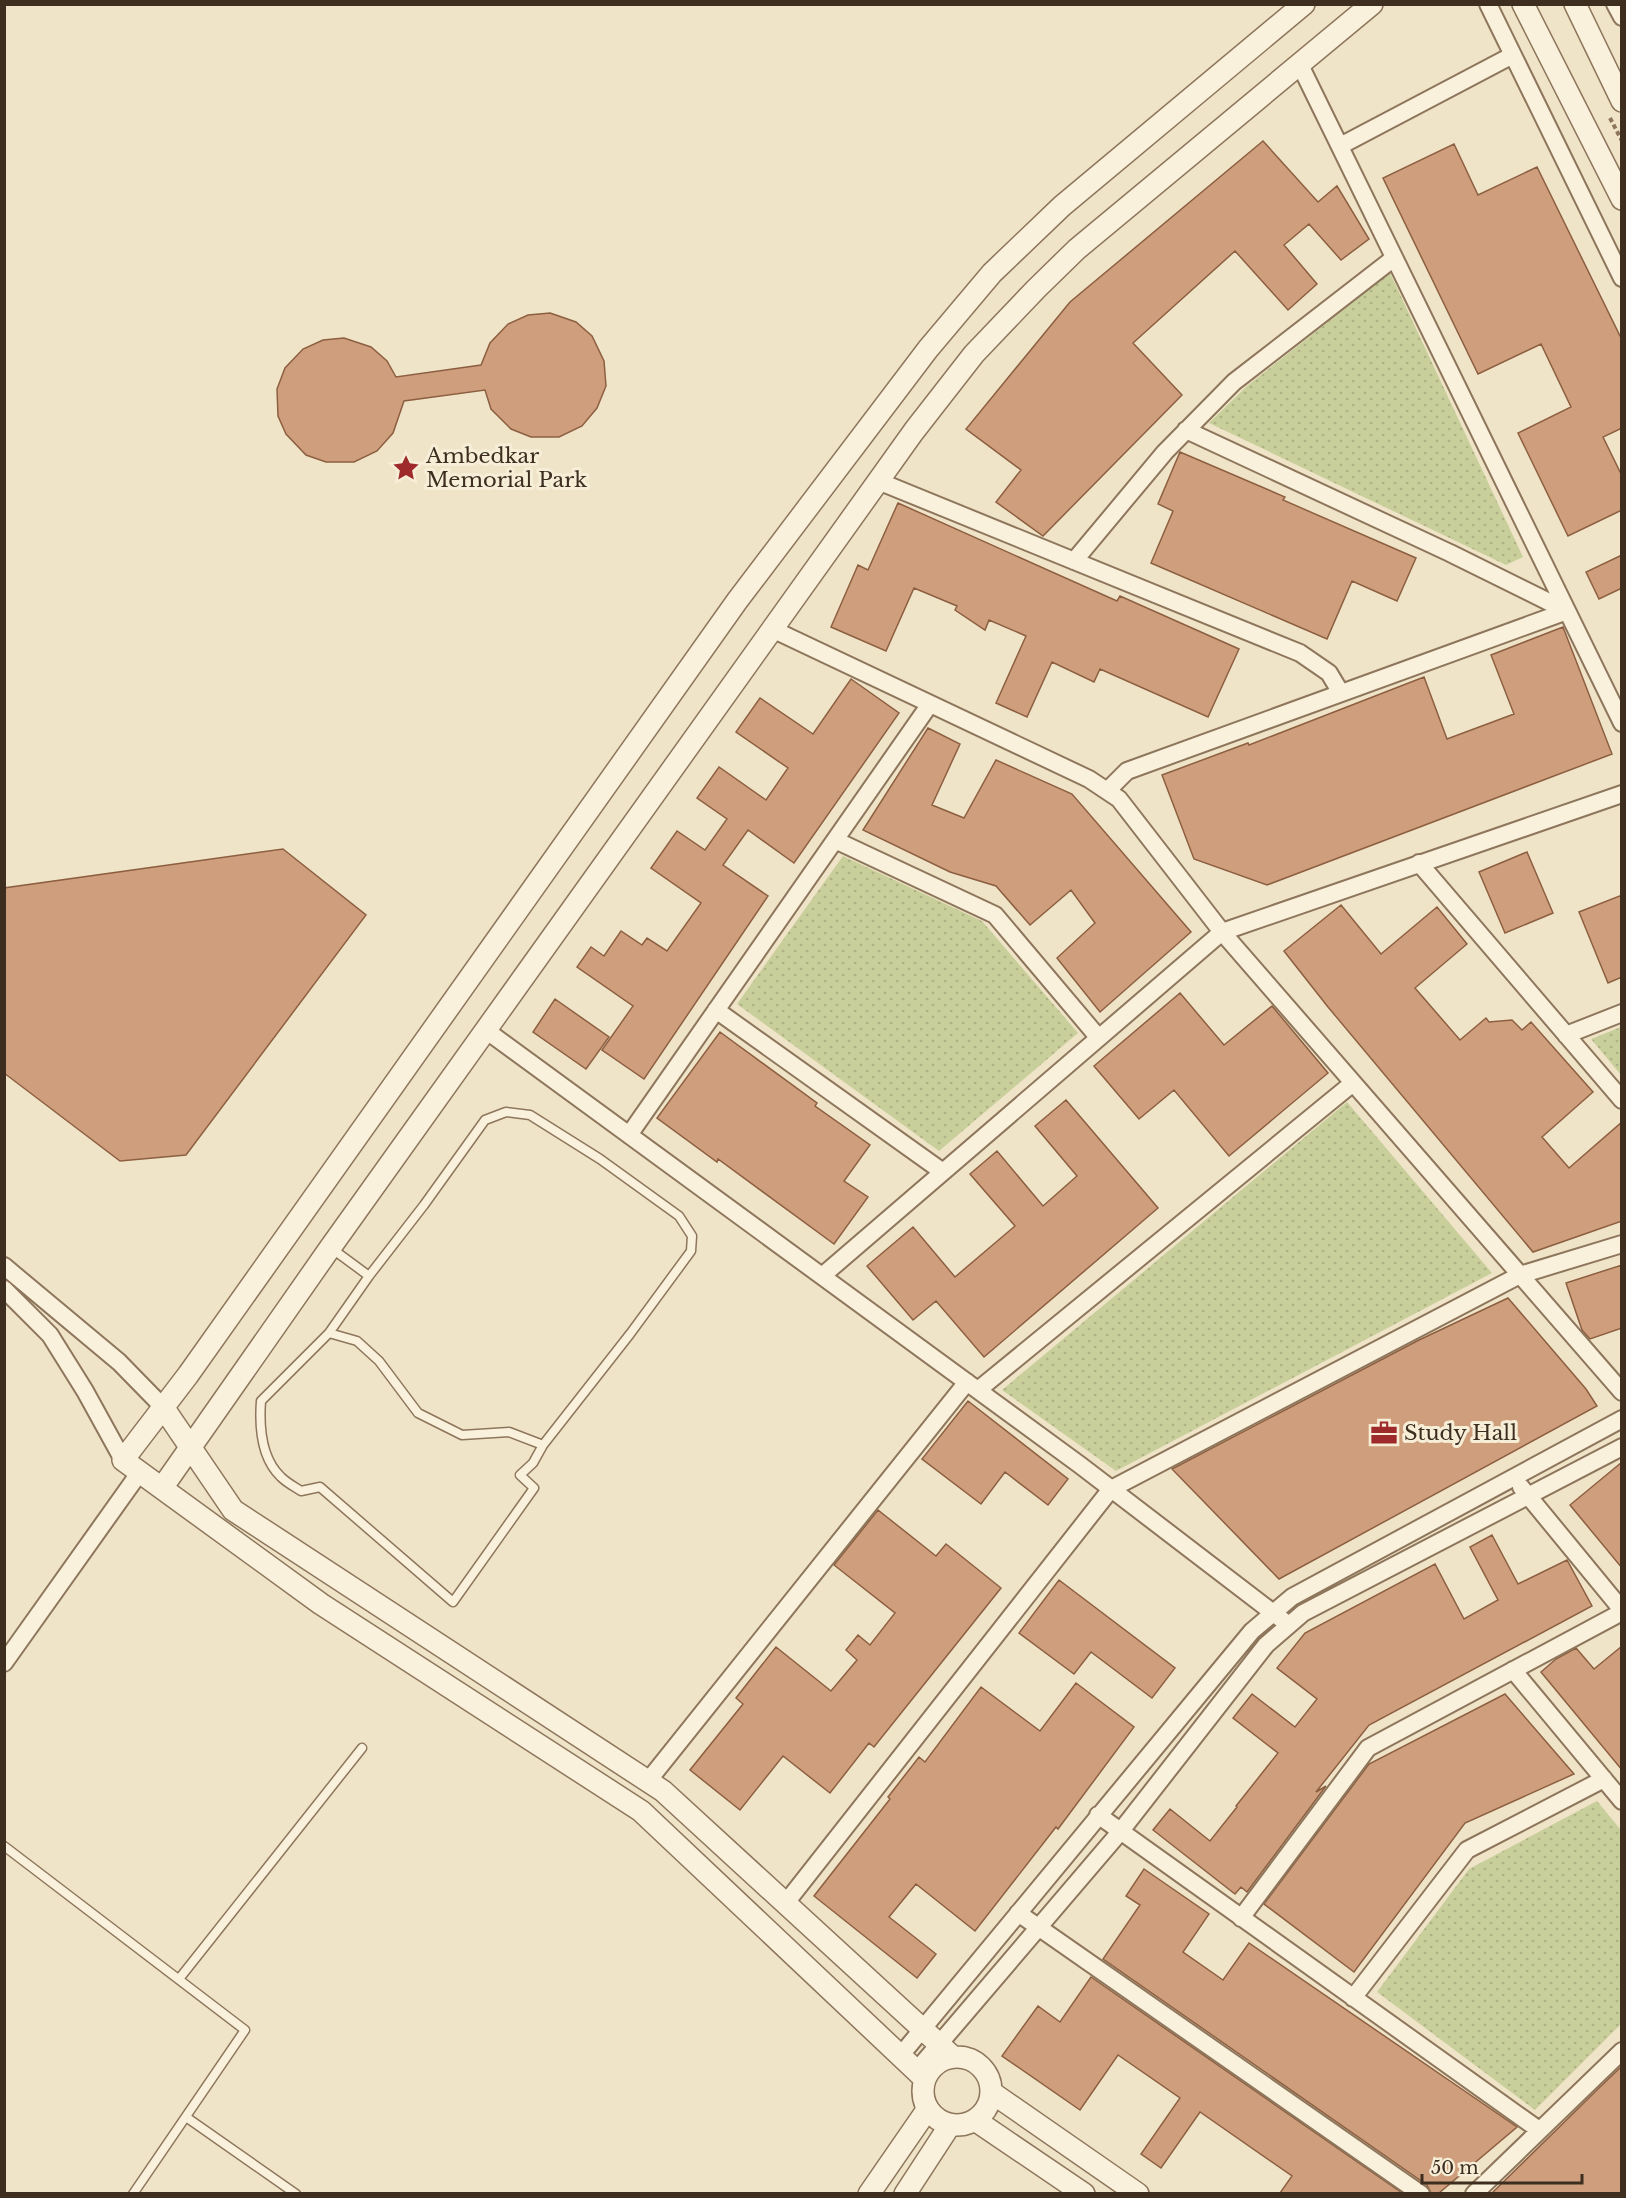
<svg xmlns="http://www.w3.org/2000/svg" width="1626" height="2198" viewBox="0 0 1626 2198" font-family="'Libre Baskerville',serif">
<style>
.park{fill:url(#park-dots)}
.building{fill:#cf9f7d;stroke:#8d5f41;stroke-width:1.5}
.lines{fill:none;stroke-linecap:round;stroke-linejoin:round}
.service-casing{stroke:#8d765c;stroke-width:11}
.minor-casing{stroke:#8d765c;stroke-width:20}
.tertiary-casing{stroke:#8d765c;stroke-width:24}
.path{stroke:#8d765c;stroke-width:4;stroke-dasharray:4.5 3;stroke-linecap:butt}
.service{stroke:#faf1dc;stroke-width:8}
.minor{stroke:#faf1dc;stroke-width:16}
.tertiary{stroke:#faf1dc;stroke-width:21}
.labels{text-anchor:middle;stroke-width:6;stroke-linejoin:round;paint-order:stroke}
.poi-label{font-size:21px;fill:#3d2e20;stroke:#f7eed8;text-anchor:start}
</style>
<defs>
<pattern id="park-dots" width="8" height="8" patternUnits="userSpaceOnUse" patternTransform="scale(1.5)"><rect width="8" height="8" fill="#c9cf9b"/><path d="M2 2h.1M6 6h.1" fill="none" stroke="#aeb285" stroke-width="1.8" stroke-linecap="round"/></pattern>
</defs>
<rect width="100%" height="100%" fill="#f0e4c8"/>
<!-- park -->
<path class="park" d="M 1390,273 L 1523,557 L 1506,565 L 1209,423 L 1247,386 Z
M 843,856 L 982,921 L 1078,1033 L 939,1151 L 737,1004 Z
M 1621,1027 L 1621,1075 L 1591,1039 Z
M 1347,1102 L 1492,1273 L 1116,1471 L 1002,1390 Z
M 1597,1801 L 1621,1830 L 1621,2024 L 1535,2110 L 1377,1992 L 1469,1869 Z"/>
<!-- building -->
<path class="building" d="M 1263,141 L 1318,202 L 1337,186 L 1369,239 L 1341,260 L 1309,224 L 1284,245 L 1317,284 L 1288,310 L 1235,251 L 1133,343 L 1182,395 L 1043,536 L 996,502 L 1021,470 L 966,429 L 1070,302 Z
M 1454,144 L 1478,195 L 1537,167 L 1622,340 L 1622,428 L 1603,437 L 1622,476 L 1622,510 L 1568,536 L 1518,433 L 1571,407 L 1541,344 L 1478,374 L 1383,178 Z
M 550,313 L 576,322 L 592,336 L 604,361 L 606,386 L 597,408 L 582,426 L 559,437 L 531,437 L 511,429 L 491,409 L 485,390 L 404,401 L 393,433 L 377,451 L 354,462 L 326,462 L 306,455 L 286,434 L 278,416 L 277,389 L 285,368 L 303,349 L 323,340 L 344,338 L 371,347 L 387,361 L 396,377 L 481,365 L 490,343 L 508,324 L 528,315 Z
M 1180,452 L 1285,497 L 1283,500 L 1416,558 L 1397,601 L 1352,581 L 1327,639 L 1151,563 L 1173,511 L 1158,504 Z
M 898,503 L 1117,601 L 1120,596 L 1239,649 L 1208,717 L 1100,669 L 1094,682 L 1052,662 L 1027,717 L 996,703 L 1026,636 L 989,620 L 985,630 L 955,610 L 957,606 L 914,588 L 886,651 L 831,627 L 858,565 L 868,570 Z
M 1622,555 L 1622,588 L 1599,599 L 1586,572 Z
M 1563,627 L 1612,754 L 1267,885 L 1194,859 L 1162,775 L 1248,743 L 1249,745 L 1424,677 L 1447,739 L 1514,714 L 1491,655 Z
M 851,679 L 899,713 L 794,863 L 748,830 L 723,865 L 768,896 L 644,1079 L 602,1050 L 633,1006 L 577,967 L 591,947 L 604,956 L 621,931 L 642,945 L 647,938 L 667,951 L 701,903 L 651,868 L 677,831 L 705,850 L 727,819 L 697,798 L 719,767 L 766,800 L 788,768 L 736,732 L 760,698 L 813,734 Z
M 928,728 L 960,744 L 932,805 L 964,818 L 996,760 L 1072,794 L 1191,932 L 1100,1012 L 1057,958 L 1095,923 L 1071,890 L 1030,925 L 996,886 L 950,872 L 863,830 Z
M 283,849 L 366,915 L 186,1155 L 120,1161 L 4,1073 L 4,888 Z
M 1527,852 L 1553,913 L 1505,933 L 1479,872 Z
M 1622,895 L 1622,977 L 1608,983 L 1579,912 Z
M 1341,905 L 1381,954 L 1437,907 L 1467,944 L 1415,988 L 1460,1040 L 1486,1018 L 1489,1022 L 1512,1020 L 1522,1030 L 1531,1022 L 1593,1092 L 1542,1137 L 1569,1168 L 1622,1122 L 1622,1221 L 1533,1252 L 1328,1007 L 1284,951 Z
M 1180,993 L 1224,1045 L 1272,1006 L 1328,1073 L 1229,1156 L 1174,1090 L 1139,1119 L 1094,1066 Z
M 555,999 L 609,1037 L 586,1069 L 533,1032 Z
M 720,1032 L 817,1103 L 815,1106 L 870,1145 L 844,1181 L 868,1197 L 834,1244 L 718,1159 L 717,1162 L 657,1118 Z
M 1066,1100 L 1158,1208 L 984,1357 L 936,1301 L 913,1320 L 867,1266 L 913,1227 L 955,1277 L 1015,1226 L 970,1174 L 997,1151 L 1043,1206 L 1077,1176 L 1035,1126 Z
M 1622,1265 L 1622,1328 L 1590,1339 L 1582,1330 L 1566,1283 Z
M 1508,1298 L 1586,1389 L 1597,1406 L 1279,1579 L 1172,1469 L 1419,1340 Z
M 968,1401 L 1068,1479 L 1048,1505 L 1005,1472 L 981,1504 L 922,1459 Z
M 1622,1462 L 1622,1568 L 1570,1505 Z
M 878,1510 L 936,1556 L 946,1544 L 1001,1588 L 874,1747 L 869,1743 L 830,1793 L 783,1756 L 740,1810 L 690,1770 L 743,1704 L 736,1698 L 776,1647 L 831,1691 L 857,1660 L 846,1650 L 858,1635 L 870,1645 L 895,1613 L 834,1565 Z
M 1492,1535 L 1518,1584 L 1567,1560 L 1592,1606 L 1369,1725 L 1316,1792 L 1326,1786 L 1247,1892 L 1241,1887 L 1235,1894 L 1153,1830 L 1170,1809 L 1210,1841 L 1237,1807 L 1236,1806 L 1278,1753 L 1233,1718 L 1252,1694 L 1295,1727 L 1317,1699 L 1277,1668 L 1305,1633 L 1435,1564 L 1464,1619 L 1498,1600 L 1470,1547 Z
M 1059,1580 L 1175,1668 L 1152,1698 L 1091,1652 L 1074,1674 L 1019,1633 Z
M 1622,1646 L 1622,1770 L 1541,1672 L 1556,1659 L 1576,1648 L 1594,1669 Z
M 1076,1683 L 1134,1727 L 1058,1829 L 1056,1827 L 975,1931 L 916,1884 L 889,1917 L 936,1954 L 917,1978 L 814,1896 L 890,1799 L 888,1797 L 919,1757 L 925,1762 L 981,1687 L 1040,1731 Z
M 1505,1694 L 1574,1774 L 1465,1823 L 1354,1972 L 1264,1904 L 1369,1764 Z
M 1144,1869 L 1209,1914 L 1183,1952 L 1223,1980 L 1249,1943 L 1517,2127 L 1439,2193 L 1431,2193 L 1427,2185 L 1103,1959 L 1140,1905 L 1126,1896 Z
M 1091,1977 L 1402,2193 L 1280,2193 L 1292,2176 L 1200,2112 L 1161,2168 L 1141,2154 L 1180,2098 L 1118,2055 L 1080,2110 L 1002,2056 L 1038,2006 L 1060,2022 Z
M 1622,2066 L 1622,2193 L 1492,2193 L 1600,2087 Z"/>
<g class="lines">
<defs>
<path id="service" d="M 331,1248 L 369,1276 L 424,1205 L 485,1120 L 506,1112 L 530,1115 L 600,1159 L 679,1216 L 692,1236 L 691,1251 L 630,1334 L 543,1445 L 533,1463 L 520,1475 L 534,1488 L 453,1602 L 320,1487 L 301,1491 C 295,1487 287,1483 281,1477 C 261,1458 259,1428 261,1401 L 329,1333 L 369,1276
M 329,1333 L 357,1341 L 379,1361 L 418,1413 L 462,1435 L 509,1432 L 543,1445
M 4,1846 L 245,2030 L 133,2194
M 179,1979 L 362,1748
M 186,2117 L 296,2194"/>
<path id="minor" d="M 1488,4 L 1622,278
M 1615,4 L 1622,17
M 1300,65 L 1622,723
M 1340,146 L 1511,56
M 1186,430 L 1450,553 L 1567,611
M 878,481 L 1300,653 L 1329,673 L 1341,693
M 1074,561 L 1165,452 L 1234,382 L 1394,258
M 772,629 L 1089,779 L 1119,799 L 1222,932 L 1622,1392
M 1107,791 L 1127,771 L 1567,611
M 835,840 L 995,915 L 1098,1037
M 1419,863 L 1622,1100
M 716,1010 L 943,1172
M 487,1031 L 1080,1465 L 1289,1625
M 1566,1035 L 1622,1013
M 629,1135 L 930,704
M 4,1266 L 119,1362 L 163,1407
M 822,1276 L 1222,932 L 1622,794
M 4,1289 L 50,1335 L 85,1391 L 123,1460
M 978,1390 L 1353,1083
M 1521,1487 L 1622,1610
M 4,1663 L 140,1472
M 1513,1670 L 1622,1801
M 648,1781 L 967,1382
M 1098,1815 L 1539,2130
M 785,1904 L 1111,1489 L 1520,1275 L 1622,1244
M 1018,1913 L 1421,2194
M 1241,1918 L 1368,1748 L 1622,1612
M 1353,1998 L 1467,1850 L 1604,1779
M 901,2055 L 1252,1631 L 1292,1597 L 1622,1419
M 917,2070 L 1120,1832 L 1266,1645 L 1303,1613 L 1622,1447
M 1474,2194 L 1622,2051"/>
<path id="tertiary" d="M 1523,4 L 1622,199
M 1575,4 L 1622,101
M 163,1407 L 233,1510 L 663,1791 L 953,2057
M 162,1488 L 330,1248 L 914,431 L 974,354 L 1036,289 L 1077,249 L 1372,4
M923 2091a34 34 0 1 1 68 0a34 34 0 1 1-68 0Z
M 925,2079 L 641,1811 L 321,1604 L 123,1460 L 188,1375 L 737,601 L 928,349 L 992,273 L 1062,206 L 1304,4
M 991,2092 L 1138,2194
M 975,2120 L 1084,2194
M 869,2194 L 927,2110
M 905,2194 L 950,2125"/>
</defs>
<!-- service casing -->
<use href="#service" class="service-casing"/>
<!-- minor casing -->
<use href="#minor" class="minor-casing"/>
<!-- tertiary casing -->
<use href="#tertiary" class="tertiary-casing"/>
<!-- path -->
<path class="path" d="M 1610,118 L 1622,141"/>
<!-- service -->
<use href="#service" class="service"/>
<!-- minor -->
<use href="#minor" class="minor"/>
<!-- tertiary -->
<use href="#tertiary" class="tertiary"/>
</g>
<!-- icons -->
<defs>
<symbol id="sight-bare" viewBox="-9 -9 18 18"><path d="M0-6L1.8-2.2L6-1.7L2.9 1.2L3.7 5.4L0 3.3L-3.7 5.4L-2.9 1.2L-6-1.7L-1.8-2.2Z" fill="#9e2a2b" stroke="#f7eed8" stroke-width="2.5" paint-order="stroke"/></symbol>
<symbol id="office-bare" viewBox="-9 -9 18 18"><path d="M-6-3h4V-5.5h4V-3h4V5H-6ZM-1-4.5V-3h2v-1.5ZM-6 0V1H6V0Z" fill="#9e2a2b" stroke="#f7eed8" stroke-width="2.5" paint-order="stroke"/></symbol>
</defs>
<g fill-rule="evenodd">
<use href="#sight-bare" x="387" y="449" width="38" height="38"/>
<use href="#office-bare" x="1365" y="1414" width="38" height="38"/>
</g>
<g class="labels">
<!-- poi labels -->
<g class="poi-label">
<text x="426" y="463">Ambedkar<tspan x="426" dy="24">Memorial Park</tspan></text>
<text x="1404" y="1440">Study Hall</text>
</g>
</g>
<!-- border -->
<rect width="1626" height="2198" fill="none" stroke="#3d2e20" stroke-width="12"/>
<!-- scale -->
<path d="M1422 2174v9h160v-9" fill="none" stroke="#3d2e20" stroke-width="3"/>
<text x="1431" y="2174" font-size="18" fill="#3d2e20" stroke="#f7eed8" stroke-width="4.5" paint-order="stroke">50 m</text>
</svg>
